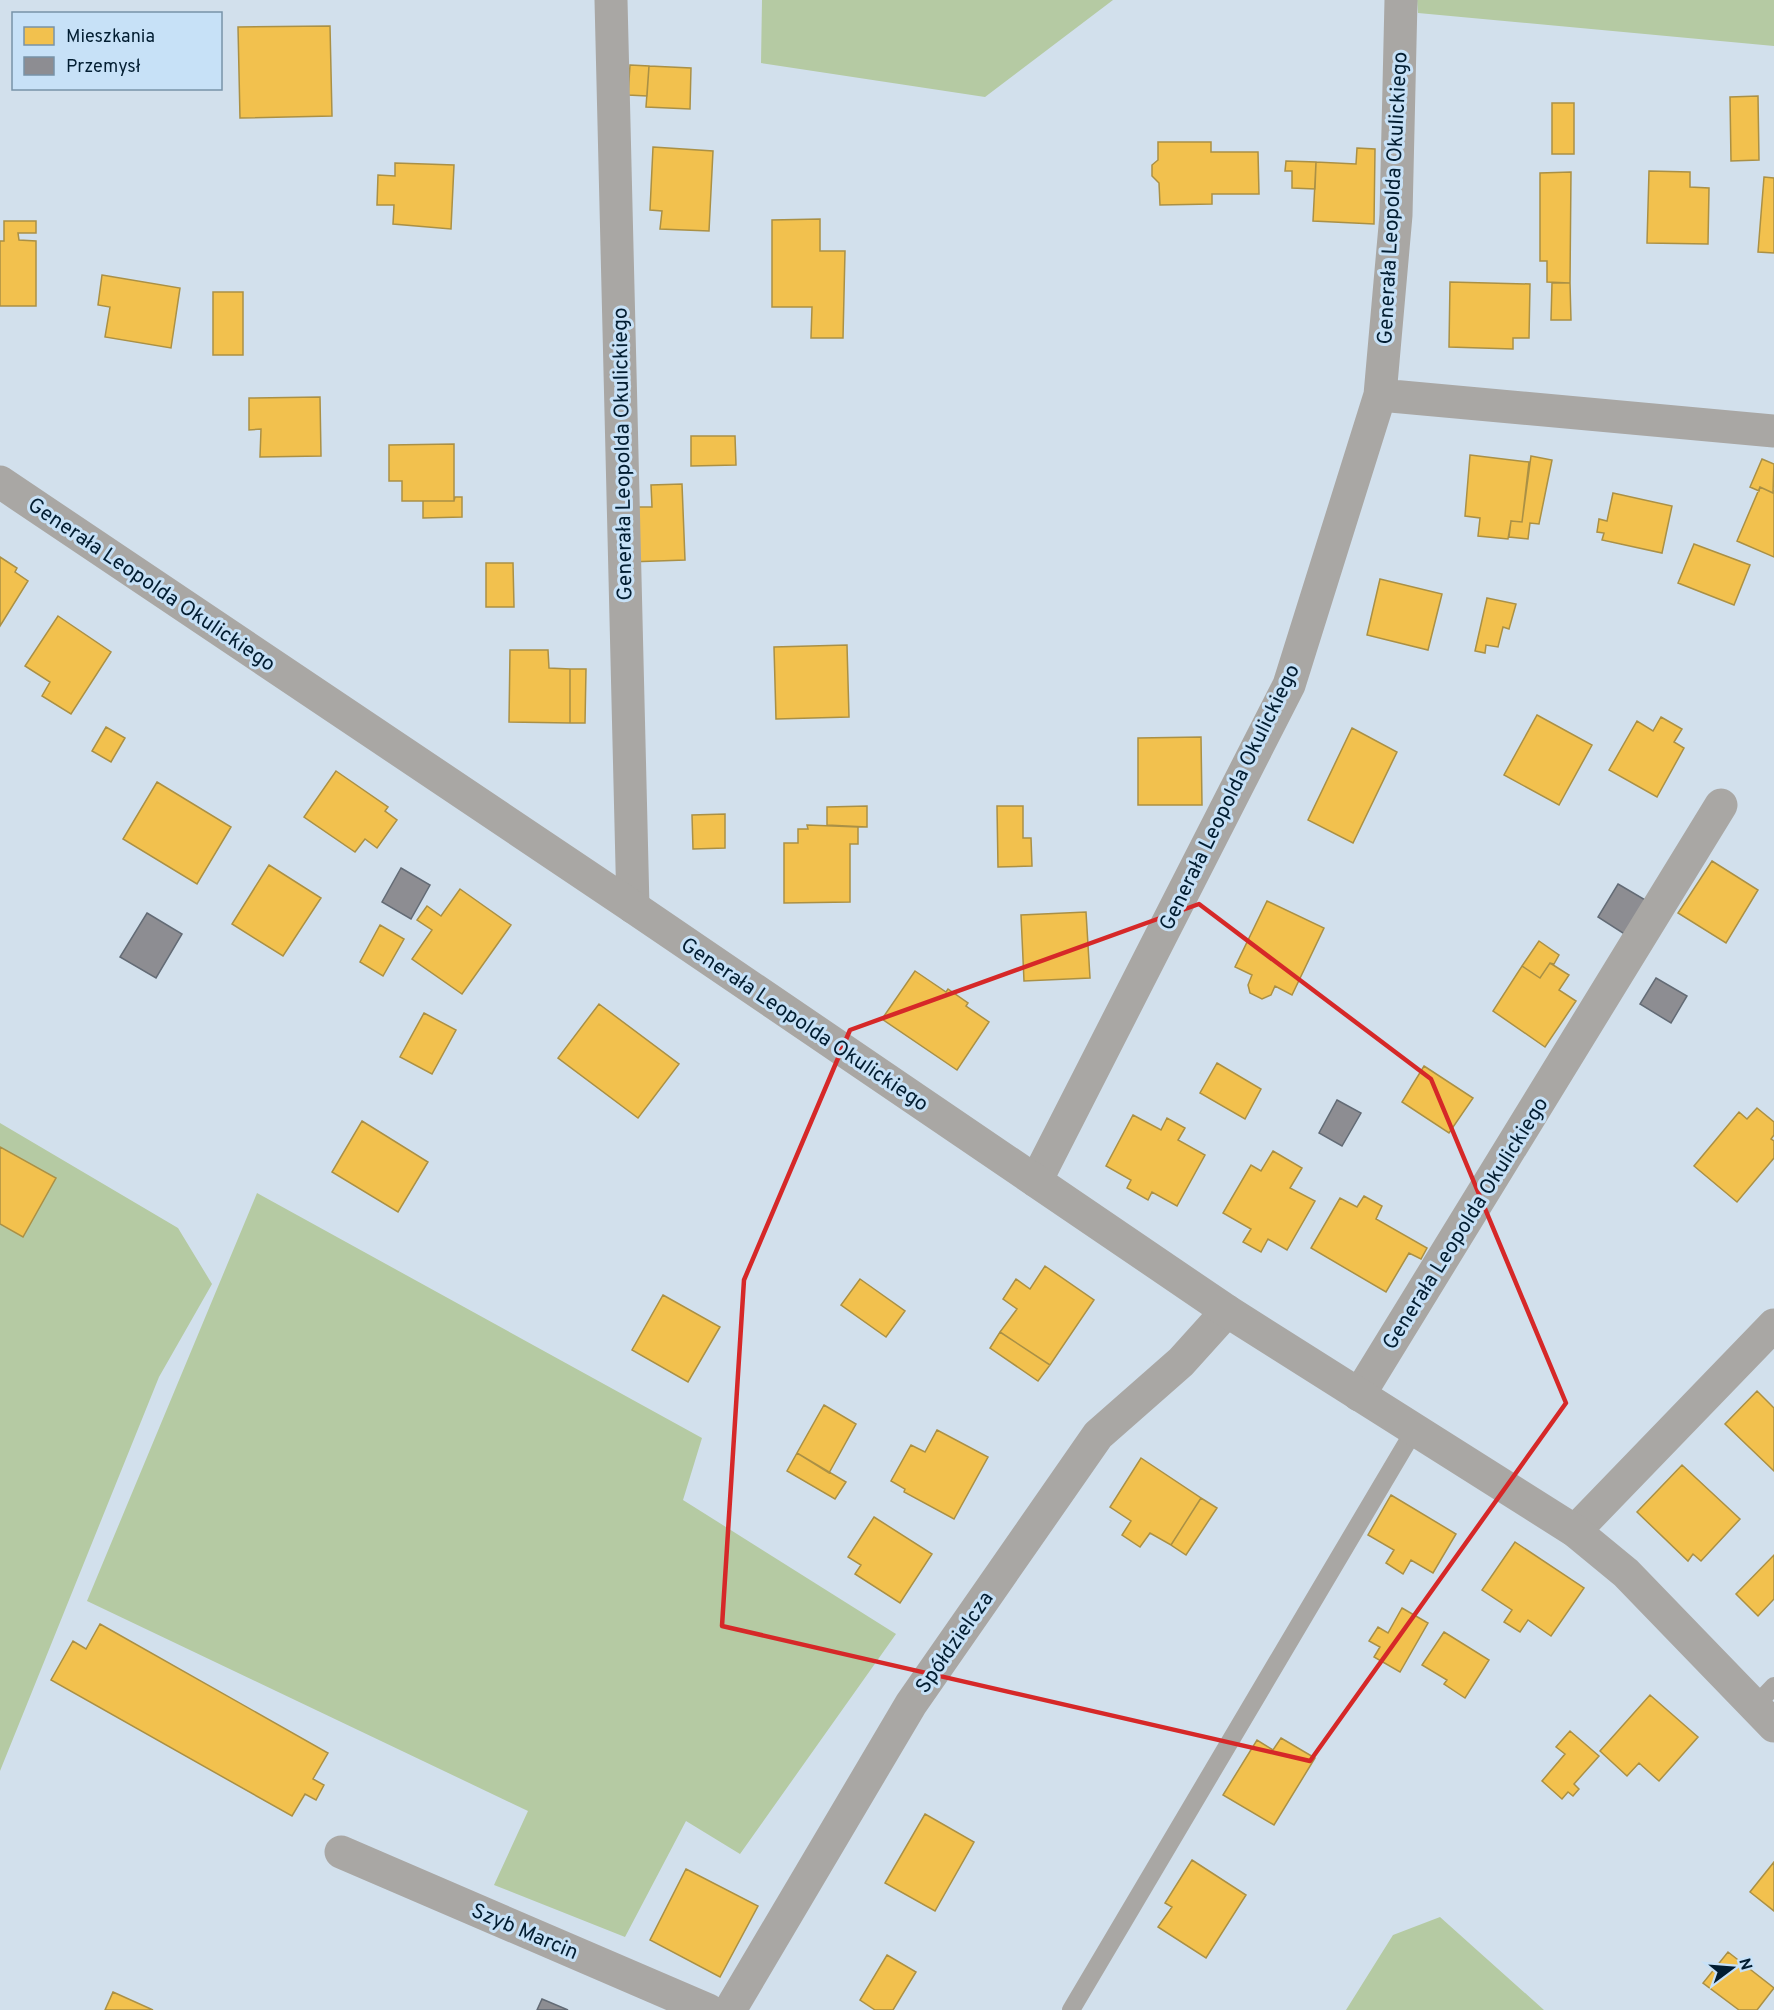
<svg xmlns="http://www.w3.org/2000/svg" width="1774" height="2010" viewBox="0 0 1774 2010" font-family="Overpass,sans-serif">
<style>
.green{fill:#b5caa3}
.homes{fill:#f2c14e;stroke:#aa9045;stroke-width:1.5}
.industry{fill:#8d8d92;stroke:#636b75;stroke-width:1.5}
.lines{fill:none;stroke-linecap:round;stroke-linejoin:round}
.service{stroke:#a9a7a4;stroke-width:18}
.minor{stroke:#a9a7a4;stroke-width:33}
.tertiary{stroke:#a9a7a4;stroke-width:33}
.marked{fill:none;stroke:#d62828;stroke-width:4.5;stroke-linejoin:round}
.labels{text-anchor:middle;stroke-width:6;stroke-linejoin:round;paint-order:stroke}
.street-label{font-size:21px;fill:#021d31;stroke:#c7e1f7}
</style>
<rect width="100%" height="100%" fill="#d2e0ec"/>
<!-- green -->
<path class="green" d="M 762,0 L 1113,0 L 985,97 L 761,63 Z
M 1417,0 L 1774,0 L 1774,46 L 1418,13 Z
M 0,1123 L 178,1228 L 212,1284 L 159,1377 L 0,1771 Z
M 257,1193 L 702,1438 L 683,1500 L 896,1634 L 740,1854 L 686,1821 L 625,1937 L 494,1885 L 528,1811 L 87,1601 Z
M 1440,1917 L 1544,2010 L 1346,2010 L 1393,1935 Z"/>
<!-- homes -->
<path class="homes" d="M 330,26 L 332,116 L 240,118 L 238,27 Z
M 630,65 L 649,66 L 647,96 L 628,95 Z
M 649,66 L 691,68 L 690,109 L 646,107 Z
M 1758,96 L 1759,160 L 1731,161 L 1730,97 Z
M 1552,103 L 1574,103 L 1574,154 L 1552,154 Z
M 1158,142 L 1211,142 L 1211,152 L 1258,152 L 1259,194 L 1212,194 L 1212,204 L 1160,205 L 1159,183 L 1152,176 L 1152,165 L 1158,160 Z
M 653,147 L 713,151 L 709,231 L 660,229 L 662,211 L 650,210 Z
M 1357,148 L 1375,149 L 1374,224 L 1313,221 L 1316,162 L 1356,164 Z
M 1286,161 L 1316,162 L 1315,189 L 1292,188 L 1292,171 L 1285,171 Z
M 395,163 L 454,165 L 451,229 L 393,224 L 394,205 L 377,205 L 378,175 L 395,176 Z
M 1649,171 L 1690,172 L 1690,187 L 1709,188 L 1708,244 L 1647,243 Z
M 1571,172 L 1570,283 L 1547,282 L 1547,261 L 1540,261 L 1540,173 Z
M 1764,177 L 1774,178 L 1774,253 L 1758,252 Z
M 820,219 L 820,251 L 845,251 L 843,338 L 811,338 L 812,307 L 772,307 L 772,220 Z
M 4,221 L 36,221 L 36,233 L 18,233 L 19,240 L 36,241 L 36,306 L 0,306 L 0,241 L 4,241 Z
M 102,275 L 180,288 L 171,348 L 105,337 L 110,307 L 98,305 Z
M 1450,282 L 1530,284 L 1529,338 L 1513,338 L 1513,349 L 1449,347 Z
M 1552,283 L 1570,283 L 1571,320 L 1551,320 Z
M 213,292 L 243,292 L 243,355 L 213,355 Z
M 320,397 L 321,456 L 260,457 L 261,429 L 249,430 L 249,398 Z
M 691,436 L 735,436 L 736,465 L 691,466 Z
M 454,444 L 454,501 L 402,501 L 402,481 L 389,481 L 389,445 Z
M 1470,455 L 1529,462 L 1522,522 L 1511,521 L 1508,539 L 1478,536 L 1480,518 L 1465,516 Z
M 1531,456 L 1552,460 L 1539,524 L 1530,523 L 1528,539 L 1509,537 L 1511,521 L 1522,522 Z
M 1762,459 L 1774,464 L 1773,493 L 1760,487 L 1759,491 L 1750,487 Z
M 682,484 L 685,560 L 629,562 L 627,507 L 652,507 L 651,485 Z
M 1760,487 L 1773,493 L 1774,490 L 1774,557 L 1737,541 Z
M 1613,493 L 1672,506 L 1662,553 L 1602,540 L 1604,533 L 1597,532 L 1599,519 L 1607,521 Z
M 455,497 L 462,497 L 462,517 L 423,518 L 423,501 L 454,501 Z
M 1694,544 L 1750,565 L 1734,605 L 1678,583 Z
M 0,557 L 17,568 L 15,572 L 28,581 L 0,626 Z
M 486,563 L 513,563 L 514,607 L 486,607 Z
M 1380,579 L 1442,594 L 1428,650 L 1367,635 Z
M 1487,598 L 1516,604 L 1509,629 L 1503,627 L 1498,647 L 1486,645 L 1485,653 L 1475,651 Z
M 58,616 L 111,652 L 71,714 L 42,696 L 50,682 L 25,666 Z
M 847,645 L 849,717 L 776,719 L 774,647 Z
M 510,650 L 548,650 L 549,668 L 570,669 L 570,723 L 509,722 Z
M 570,669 L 586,669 L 585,723 L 570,723 Z
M 1537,715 L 1592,745 L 1559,805 L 1504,775 Z
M 1661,717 L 1682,729 L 1674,742 L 1684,748 L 1657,797 L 1609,770 L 1637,721 L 1653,731 Z
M 106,727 L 125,738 L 111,762 L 92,751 Z
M 1352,728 L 1397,752 L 1353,843 L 1308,820 Z
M 1201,737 L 1202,805 L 1138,805 L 1138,738 Z
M 336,771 L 388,807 L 385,811 L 397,820 L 377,848 L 365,839 L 355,852 L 304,817 Z
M 157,782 L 231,827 L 197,884 L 123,839 Z
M 867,806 L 867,827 L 827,825 L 827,807 Z
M 997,806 L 1023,806 L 1023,838 L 1031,838 L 1032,866 L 998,867 Z
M 725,814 L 725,848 L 693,849 L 692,815 Z
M 807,825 L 858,827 L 858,844 L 850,844 L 850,902 L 784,903 L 784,843 L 798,843 L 798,829 L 808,829 Z
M 1712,861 L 1758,890 L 1726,943 L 1678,913 Z
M 269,865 L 321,898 L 283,956 L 232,924 Z
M 460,889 L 511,925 L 462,994 L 412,959 L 432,930 L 417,920 L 427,906 L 441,916 Z
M 1267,901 L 1324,928 L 1292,995 L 1275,986 L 1271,995 L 1262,999 L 1250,993 L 1248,985 L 1252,975 L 1235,967 Z
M 1086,912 L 1090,978 L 1024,981 L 1021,915 Z
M 380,925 L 404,939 L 383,976 L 360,962 Z
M 1539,941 L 1559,955 L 1554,964 L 1550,963 L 1540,978 L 1522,966 Z
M 1550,963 L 1569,975 L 1559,990 L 1576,1001 L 1545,1047 L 1493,1011 L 1522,966 L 1540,978 Z
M 915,971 L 946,992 L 948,989 L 968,1003 L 966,1006 L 989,1022 L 957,1070 L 882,1019 Z
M 599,1004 L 679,1064 L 638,1118 L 558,1058 Z
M 424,1013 L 456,1030 L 432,1074 L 400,1057 Z
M 1217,1063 L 1261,1089 L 1245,1119 L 1200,1093 Z
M 1424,1066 L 1473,1098 L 1449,1133 L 1402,1102 Z
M 1757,1108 L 1774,1122 L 1774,1135 L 1771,1139 L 1774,1141 L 1774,1158 L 1737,1202 L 1694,1166 L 1739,1112 L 1747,1119 Z
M 1133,1115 L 1161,1130 L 1167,1118 L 1185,1128 L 1178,1140 L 1205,1155 L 1177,1206 L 1152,1192 L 1148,1200 L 1127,1188 L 1131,1180 L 1106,1166 Z
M 362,1121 L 428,1162 L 398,1212 L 332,1172 Z
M 0,1147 L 56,1178 L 23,1237 L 0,1224 Z
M 1273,1151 L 1302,1168 L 1290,1188 L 1315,1201 L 1287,1250 L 1268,1239 L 1261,1252 L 1243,1242 L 1251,1229 L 1223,1213 L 1251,1165 L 1261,1171 Z
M 1364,1196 L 1382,1206 L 1376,1219 L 1427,1248 L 1421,1259 L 1409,1253 L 1386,1292 L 1311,1248 L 1340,1198 L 1357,1207 Z
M 1045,1266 L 1094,1300 L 1050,1365 L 1000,1332 L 1017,1309 L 1003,1299 L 1016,1279 L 1030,1289 Z
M 860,1279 L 905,1311 L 886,1337 L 841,1305 Z
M 663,1295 L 720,1327 L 688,1382 L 632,1350 Z
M 1000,1332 L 1050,1365 L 1038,1381 L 990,1348 Z
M 1757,1391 L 1774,1408 L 1774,1471 L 1725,1424 Z
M 824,1405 L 856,1424 L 829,1473 L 797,1453 Z
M 937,1430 L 988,1457 L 954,1519 L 904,1492 L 905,1489 L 891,1481 L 911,1445 L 925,1452 Z
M 797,1453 L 846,1482 L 835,1499 L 787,1471 Z
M 1141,1458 L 1201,1498 L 1171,1545 L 1150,1533 L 1140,1547 L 1122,1535 L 1131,1521 L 1110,1507 Z
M 1682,1465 L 1740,1519 L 1701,1561 L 1693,1554 L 1688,1561 L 1637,1512 Z
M 1391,1495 L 1456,1534 L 1433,1573 L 1411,1560 L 1403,1574 L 1386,1563 L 1394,1550 L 1368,1535 Z
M 1201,1498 L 1217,1508 L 1186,1555 L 1171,1545 Z
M 874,1517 L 932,1554 L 900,1603 L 855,1574 L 861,1565 L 848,1557 Z
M 1515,1542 L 1584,1588 L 1551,1636 L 1528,1620 L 1520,1632 L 1504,1622 L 1512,1610 L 1482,1590 Z
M 1774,1555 L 1774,1599 L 1758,1616 L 1736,1594 Z
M 1402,1608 L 1428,1623 L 1400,1672 L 1374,1657 L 1380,1647 L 1369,1641 L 1378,1627 L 1388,1633 Z
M 100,1624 L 328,1753 L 313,1779 L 324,1785 L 316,1800 L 305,1794 L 292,1816 L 51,1680 L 73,1641 L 86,1649 Z
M 1444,1632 L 1489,1660 L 1465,1698 L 1444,1684 L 1447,1680 L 1422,1665 Z
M 1650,1695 L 1698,1737 L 1659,1781 L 1639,1763 L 1627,1776 L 1600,1751 Z
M 1570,1731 L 1599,1756 L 1574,1784 L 1579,1789 L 1573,1796 L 1568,1792 L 1562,1799 L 1542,1781 L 1565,1754 L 1556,1747 Z
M 1281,1738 L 1315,1758 L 1274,1825 L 1223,1795 L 1257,1740 L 1273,1750 Z
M 925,1814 L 974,1842 L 935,1911 L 885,1883 Z
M 1192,1860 L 1246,1895 L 1206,1958 L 1158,1927 L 1172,1907 L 1165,1903 Z
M 1774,1862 L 1774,1911 L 1750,1892 Z
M 686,1869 L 758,1906 L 720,1977 L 650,1940 Z
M 1728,1952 L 1774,1988 L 1757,2010 L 1739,2010 L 1703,1983 Z
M 887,1955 L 916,1972 L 893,2010 L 875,2010 L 860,2000 Z
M 113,1992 L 153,2010 L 105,2010 Z"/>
<!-- industry -->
<path class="industry" d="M 401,868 L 430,885 L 411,919 L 382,902 Z
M 1618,884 L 1647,901 L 1626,935 L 1598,917 Z
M 147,913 L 182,934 L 156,978 L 120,957 Z
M 1656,978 L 1687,996 L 1671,1023 L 1640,1004 Z
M 1337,1100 L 1361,1113 L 1342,1146 L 1319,1133 Z
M 542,1999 L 568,2010 L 537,2010 Z"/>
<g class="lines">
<!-- service -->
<path class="service" d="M 1755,1706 L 1774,1686
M 1071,2010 L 1415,1429"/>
<!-- minor -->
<path class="minor" d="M 611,0 L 633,907
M 1380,395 L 1774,431
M 1036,1181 L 1289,685 L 1380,395 L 1396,215 L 1401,0
M 1359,1395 L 1721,805
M 1575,1531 L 1774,1325
M 341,1852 L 708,2010
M 730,2010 L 911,1704 L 1098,1435 L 1181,1362 L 1227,1311"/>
<!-- tertiary -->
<path class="tertiary" d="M 0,482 L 633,907 L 1227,1311 L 1575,1531 L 1626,1573 L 1774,1726"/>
</g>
<!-- marked area -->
<path class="marked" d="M 1199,904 L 1431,1079 L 1566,1403 L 1310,1761 L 722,1626 L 744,1280 L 850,1030 Z"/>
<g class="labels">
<!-- street labels -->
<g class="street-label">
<text transform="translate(1392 198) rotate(-87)" y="7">Generała Leopolda Okulickiego</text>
<text transform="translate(622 454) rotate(-91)" y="7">Generała Leopolda Okulickiego</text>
<text transform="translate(152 584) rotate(34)" y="7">Generała Leopolda Okulickiego</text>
<text transform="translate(1229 797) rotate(-64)" y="7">Generała Leopolda Okulickiego</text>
<text transform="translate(805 1024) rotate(34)" y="7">Generała Leopolda Okulickiego</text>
<text transform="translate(1465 1223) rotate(-58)" y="7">Generała Leopolda Okulickiego</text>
<text transform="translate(954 1642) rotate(-55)" y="7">Spółdzielcza</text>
<text transform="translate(525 1931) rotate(23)" y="7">Szyb Marcin</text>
</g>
</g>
<!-- legend -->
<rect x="12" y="12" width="210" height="78" fill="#c7e1f7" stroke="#7893a8" stroke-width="1.5"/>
<rect x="24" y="27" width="30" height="18" fill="#f2c14e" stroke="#7893a8" stroke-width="1.5"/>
<text x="66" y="42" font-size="18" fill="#021d31">Mieszkania</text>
<rect x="24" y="57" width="30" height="18" fill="#8d8d92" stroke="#7893a8" stroke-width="1.5"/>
<text x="66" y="72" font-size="18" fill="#021d31">Przemysł</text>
<!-- north arrow -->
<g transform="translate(1732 1968) rotate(74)" stroke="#c7e1f7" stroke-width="4.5" paint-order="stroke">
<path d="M0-4.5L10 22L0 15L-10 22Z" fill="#021d31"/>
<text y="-9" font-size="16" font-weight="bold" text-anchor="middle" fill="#021d31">N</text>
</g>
</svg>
